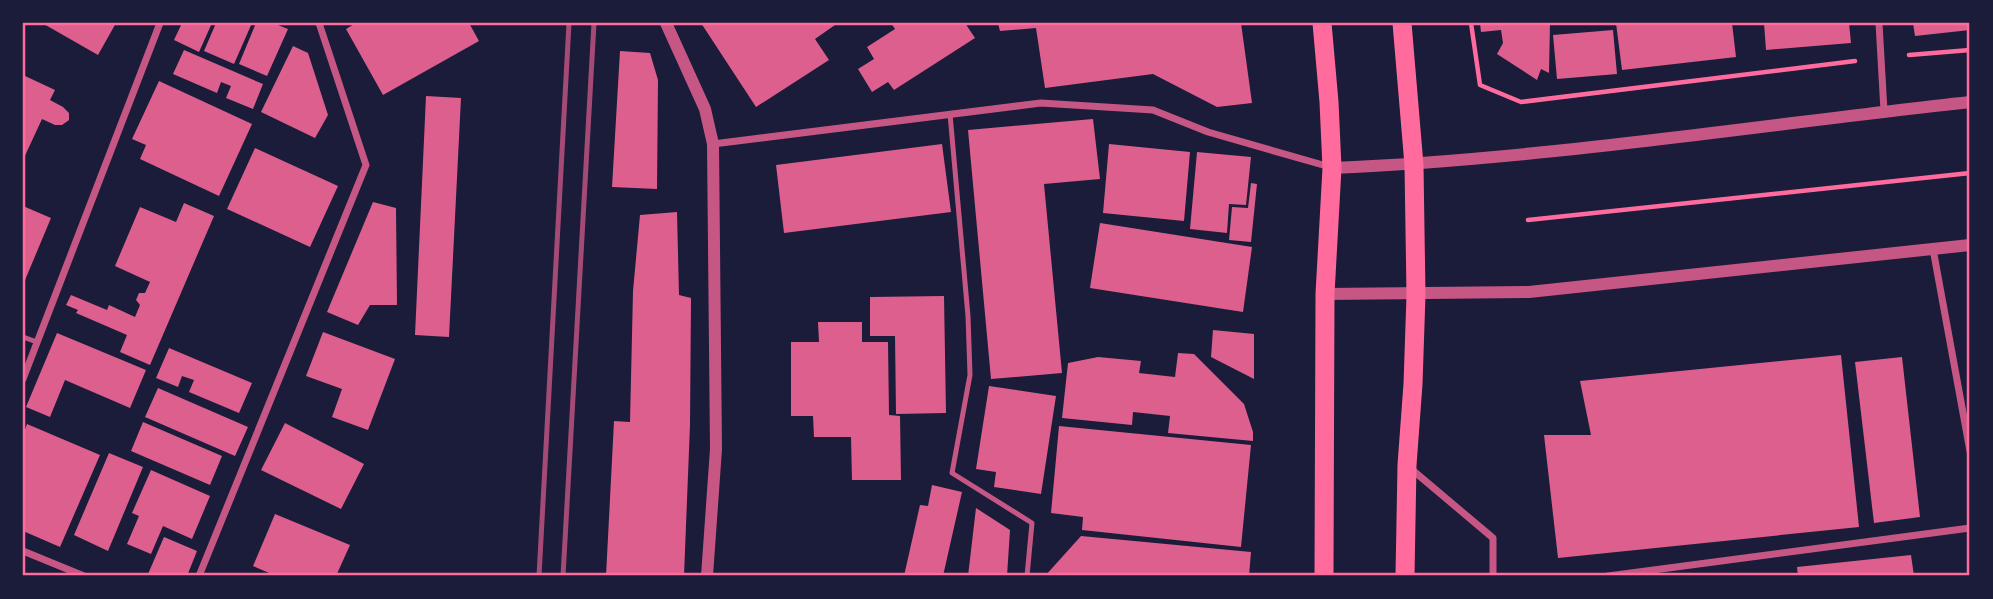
<svg xmlns="http://www.w3.org/2000/svg" width="1993" height="599" viewBox="0 0 1993 599" font-family="Poppins,sans-serif">
<style>
.building{fill:#dd5f8e}
.lines{fill:none;stroke-linecap:round;stroke-linejoin:round}
.path{stroke:#ff6b9d;stroke-width:4.5}
.service{stroke:#c65784;stroke-width:5}
.minor{stroke:#c65784;stroke-width:7}
.tertiary{stroke:#c65784;stroke-width:12}
.trunk{stroke:#ff6b9d;stroke-width:19}
.rail{stroke:#a44b75;stroke-width:5}
.neatline{fill:none;stroke:#ff6b9d;stroke-width:2.5}
</style>
<rect width="100%" height="100%" fill="#1b1b3a"/>
<!-- building -->
<path class="building" d="M 42,23 L 116,23 L 98,55 Z
M 182,23 L 212,23 L 199,52 L 174,40 Z
M 216,23 L 252,23 L 234,64 L 204,51 Z
M 256,23 L 273,23 L 288,29 L 267,76 L 239,64 Z
M 356,23 L 469,23 L 479,41 L 383,95 L 346,29 Z
M 701,23 L 834,23 L 835,25 L 815,39 L 829,60 L 756,107 Z
M 891,23 L 965,23 L 975,38 L 894,90 L 888,82 L 872,92 L 858,69 L 874,59 L 867,47 L 895,29 Z
M 998,23 L 1241,23 L 1252,103 L 1217,107 L 1153,74 L 1045,88 L 1036,28 L 1000,31 Z
M 1480,23 L 1550,23 L 1549,73 L 1541,69 L 1537,80 L 1497,54 L 1503,43 L 1501,30 L 1481,32 Z
M 1616,23 L 1732,23 L 1736,57 L 1622,70 Z
M 1764,23 L 1849,23 L 1851,43 L 1766,50 Z
M 1913,23 L 1970,23 L 1970,30 L 1915,36 Z
M 1613,30 L 1617,74 L 1557,79 L 1553,35 Z
M 293,46 L 308,53 L 328,115 L 315,138 L 261,112 Z
M 184,50 L 263,84 L 253,109 L 226,98 L 231,86 L 221,82 L 217,93 L 173,74 Z
M 620,51 L 650,53 L 658,80 L 657,189 L 612,187 Z
M 23,75 L 55,90 L 50,100 L 63,107 L 69,113 L 69,120 L 62,125 L 55,125 L 42,119 L 23,160 Z
M 159,81 L 252,124 L 219,196 L 140,159 L 146,145 L 132,139 Z
M 426,96 L 461,98 L 449,337 L 415,335 Z
M 1093,119 L 1100,179 L 1044,184 L 1062,373 L 991,379 L 968,130 Z
M 942,144 L 951,212 L 784,233 L 776,165 Z
M 1109,144 L 1190,152 L 1184,221 L 1103,213 Z
M 255,148 L 338,186 L 310,247 L 227,209 Z
M 1197,152 L 1251,157 L 1246,205 L 1229,204 L 1227,233 L 1190,229 Z
M 1251,183 L 1257,184 L 1251,242 L 1229,240 L 1232,207 L 1248,208 Z
M 373,202 L 396,208 L 397,305 L 370,305 L 358,325 L 327,312 Z
M 184,203 L 214,216 L 150,365 L 120,352 L 127,335 L 76,313 L 78,310 L 66,305 L 71,295 L 107,310 L 109,305 L 135,317 L 140,305 L 136,300 L 139,293 L 145,293 L 150,282 L 115,266 L 140,207 L 176,222 Z
M 23,206 L 51,218 L 23,285 Z
M 677,212 L 679,295 L 691,298 L 690,425 L 684,576 L 606,576 L 614,421 L 630,422 L 633,291 L 640,215 Z
M 1100,223 L 1252,247 L 1243,312 L 1090,288 Z
M 944,296 L 946,413 L 896,414 L 895,336 L 870,336 L 870,297 Z
M 818,322 L 862,322 L 862,342 L 888,342 L 889,415 L 900,416 L 901,480 L 852,480 L 851,437 L 814,437 L 813,416 L 791,416 L 791,342 L 819,342 Z
M 1213,330 L 1254,334 L 1254,379 L 1211,357 Z
M 323,332 L 395,359 L 368,430 L 332,417 L 342,389 L 306,376 Z
M 57,333 L 146,370 L 130,408 L 65,380 L 50,417 L 26,407 Z
M 169,348 L 252,383 L 239,413 L 189,392 L 194,380 L 182,376 L 178,387 L 156,378 Z
M 1178,353 L 1194,354 L 1244,404 L 1253,432 L 1253,441 L 1168,433 L 1170,416 L 1133,412 L 1132,425 L 1062,418 L 1068,363 L 1098,357 L 1141,361 L 1139,373 L 1175,377 Z
M 1841,355 L 1859,527 L 1558,558 L 1544,435 L 1591,435 L 1580,381 Z
M 1902,357 L 1920,517 L 1874,523 L 1855,362 Z
M 989,386 L 1056,396 L 1041,494 L 994,487 L 996,472 L 976,469 Z
M 158,388 L 248,427 L 235,456 L 145,417 Z
M 143,422 L 222,456 L 210,485 L 131,451 Z
M 285,423 L 364,464 L 341,509 L 261,470 Z
M 27,424 L 100,455 L 60,547 L 23,531 L 23,435 Z
M 1059,426 L 1251,445 L 1241,547 L 1082,530 L 1083,517 L 1051,513 Z
M 109,453 L 143,467 L 108,551 L 74,535 Z
M 151,470 L 210,496 L 192,539 L 163,526 L 151,554 L 127,544 L 139,516 L 132,513 Z
M 932,485 L 962,492 L 943,576 L 904,576 L 920,505 L 928,506 Z
M 976,508 L 1010,530 L 1007,576 L 968,576 Z
M 275,514 L 350,545 L 336,576 L 276,576 L 253,566 Z
M 1081,536 L 1251,552 L 1249,576 L 1045,576 Z
M 164,537 L 197,551 L 187,576 L 153,576 L 148,574 Z
M 1911,555 L 1914,576 L 1798,576 L 1797,567 Z"/>
<g class="lines">
<!-- path -->
<path class="path" d="M 1471,23 L 1480,85 L 1521,102 L 1855,61
M 1909,55 L 1970,50
M 1528,220 L 1970,173"/>
<!-- service -->
<path class="service" d="M 950,114 L 968,316 L 970,375 L 952,473 L 1032,523 L 1027,576
M 23,337 L 37,342"/>
<!-- minor -->
<path class="minor" d="M 1879,23 L 1884,111
M 713,144 L 1041,103 L 1153,110 L 1208,132 L 1330,167
M 1933,249 L 1970,451
M 23,379 L 160,23
M 1410,468 L 1493,538 L 1493,576
M 23,551 L 84,576
M 199,576 L 366,165 L 319,23
M 1608,576 L 1970,528"/>
<!-- tertiary -->
<path class="tertiary" d="M 666,23 L 705,109 L 713,144 L 716,449 L 707,576
M 1332,168 C 1546,159 1758,125 1970,102
M 1325,294 L 1529,292 L 1970,245"/>
<!-- trunk -->
<path class="trunk" d="M 1322,23 L 1329,102 L 1332,168 L 1325,294 L 1324,576
M 1402,23 L 1414,165 L 1416,295 L 1413,384 L 1407,465 L 1405,576"/>
<!-- rail -->
<path class="rail" d="M 539,576 L 569,23
M 563,576 L 594,23"/>
</g>
<!-- border -->
<rect width="1993" height="599" fill="none" stroke="#1b1b3a" stroke-width="49"/>
<rect x="24" y="24" width="1944" height="550" class="neatline"/>
</svg>
